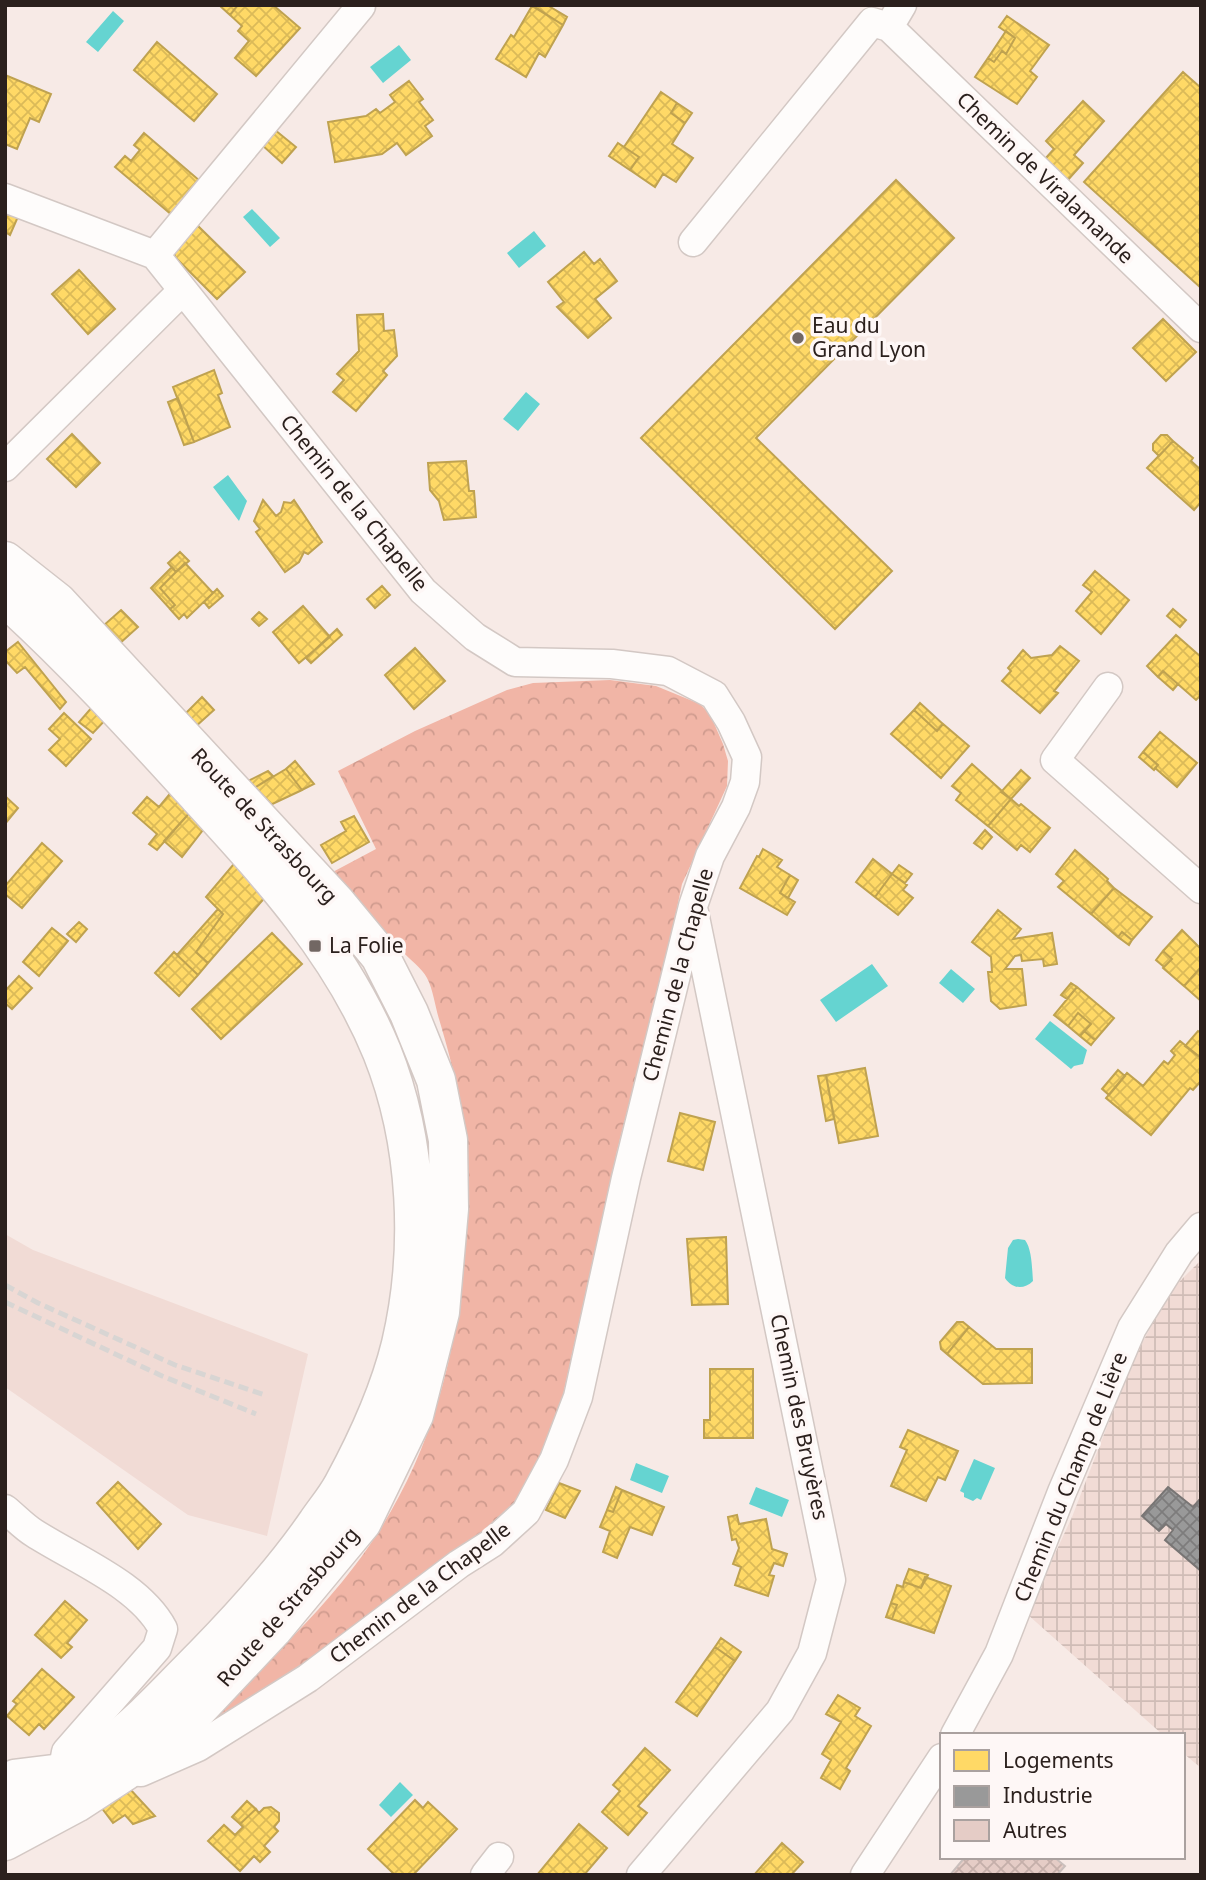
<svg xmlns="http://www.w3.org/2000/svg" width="1206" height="1880" viewBox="0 0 1206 1880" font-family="'Noto Sans',sans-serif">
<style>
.built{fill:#f1dbd5}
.industrial{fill:url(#industrial-grid)}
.forest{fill:url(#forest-crowns)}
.water{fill:#65d4d1}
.homes{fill:url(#homes-cross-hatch);stroke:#bfa250;stroke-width:2}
.industry{fill:url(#industry-cross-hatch);stroke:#787574;stroke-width:2}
.building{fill:url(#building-cross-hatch);stroke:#cabfbc;stroke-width:2}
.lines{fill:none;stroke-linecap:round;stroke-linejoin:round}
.minor-casing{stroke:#d3c8c4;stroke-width:31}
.secondary-casing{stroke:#d3c8c4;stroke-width:41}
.minor{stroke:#fefcfb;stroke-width:28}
.secondary{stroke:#fefcfb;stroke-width:38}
.rail{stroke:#d8d5d3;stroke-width:5;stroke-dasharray:10 5;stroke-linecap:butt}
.poi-dot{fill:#726763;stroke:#fef7f6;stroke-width:2.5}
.labels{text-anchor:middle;stroke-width:7;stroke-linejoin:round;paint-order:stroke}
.street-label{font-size:21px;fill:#2b201d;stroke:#fef7f6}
.poi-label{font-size:21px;fill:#2b201d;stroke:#fef7f6;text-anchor:start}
</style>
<defs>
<pattern id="industrial-grid" width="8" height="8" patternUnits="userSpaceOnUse" patternTransform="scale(1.75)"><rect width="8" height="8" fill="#f1dbd5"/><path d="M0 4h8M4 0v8" fill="none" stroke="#cfbcb6"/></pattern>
<pattern id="forest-crowns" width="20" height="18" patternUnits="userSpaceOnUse" patternTransform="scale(1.75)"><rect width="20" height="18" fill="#f1b5a6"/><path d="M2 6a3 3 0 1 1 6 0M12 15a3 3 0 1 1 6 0" fill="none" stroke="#cf9b8e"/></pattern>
<pattern id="homes-cross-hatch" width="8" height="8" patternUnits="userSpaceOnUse" patternTransform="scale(1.75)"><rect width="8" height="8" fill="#ffd966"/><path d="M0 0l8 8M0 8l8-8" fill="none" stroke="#dbba58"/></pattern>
<pattern id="industry-cross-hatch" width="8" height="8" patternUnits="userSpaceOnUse" patternTransform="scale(1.75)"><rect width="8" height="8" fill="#999"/><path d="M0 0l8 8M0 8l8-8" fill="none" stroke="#7d7c7c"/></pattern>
<pattern id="building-cross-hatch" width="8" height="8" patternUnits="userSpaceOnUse" patternTransform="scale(1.75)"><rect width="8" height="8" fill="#e5ccc6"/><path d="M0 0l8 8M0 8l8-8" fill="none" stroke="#c5afaa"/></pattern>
</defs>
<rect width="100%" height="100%" fill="#f7eae6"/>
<!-- built -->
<path class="built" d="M 5,1234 L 33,1250 L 308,1354 L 267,1536 L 188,1515 L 5,1387 Z"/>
<!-- industrial -->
<path class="industrial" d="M 1201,1260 L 1201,1768 L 1183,1753 L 1183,1735 L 1163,1735 L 1027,1614 L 1072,1517 L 1132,1362 L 1170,1291 Z"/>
<!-- forest -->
<path class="forest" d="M 610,680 L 656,686 L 700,704 L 710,714 L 723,744 L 728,761 L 727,786 L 682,884 L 668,951 L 617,1151 L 558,1418 L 539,1468 L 516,1506 L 495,1526 L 289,1678 L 182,1741 C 241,1686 304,1632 353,1568 C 440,1456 468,1319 466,1180 C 466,1119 456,1076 439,1019 C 435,1006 433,989 427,978 C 422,968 409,959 402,951 C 378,925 354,899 329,874 L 376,849 L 338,771 L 415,731 L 507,690 L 533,683 Z"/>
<!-- water -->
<path class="water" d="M 113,11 L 124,21 L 98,52 L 86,42 Z
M 399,45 L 411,60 L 383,83 L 370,67 Z
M 252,209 L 280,238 L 270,247 L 243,217 Z
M 534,231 L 546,246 L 519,268 L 507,253 Z
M 526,392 L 540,404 L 518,431 L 503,419 Z
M 228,475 L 247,501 L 239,521 L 213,487 Z
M 872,964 L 888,986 L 836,1022 L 820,1000 Z
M 951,969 L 975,989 L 963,1003 L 939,983 Z
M 1050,1021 L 1087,1050 L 1083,1064 L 1074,1066 L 1071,1069 L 1035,1039 Z
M 1018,1239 L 1025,1240 C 1032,1249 1032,1269 1033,1281 C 1024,1290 1012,1289 1005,1278 L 1008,1248 L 1013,1240 Z
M 974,1459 L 995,1468 L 981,1500 L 977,1498 L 973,1501 L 964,1497 L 964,1493 L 960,1491 Z
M 636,1463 L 669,1476 L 662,1493 L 630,1480 Z
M 756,1487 L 789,1500 L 782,1517 L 749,1504 Z
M 400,1782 L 413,1795 L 391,1817 L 379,1805 Z"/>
<!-- homes -->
<path class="homes" d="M 219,5 L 238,5 L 230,15 Z
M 238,5 L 273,5 L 300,28 L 256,76 L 235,58 L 249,41 L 238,31 L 242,26 L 230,15 Z
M 532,5 L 547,5 L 567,17 L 563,25 Z
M 532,6 L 563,25 L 545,57 L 539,53 L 526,77 L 496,59 L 511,35 L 514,37 Z
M 1007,16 L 1049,45 L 1030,71 L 1037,77 L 1017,104 L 975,77 L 988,58 L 994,62 L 1002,51 L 1006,54 L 1015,38 L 999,27 Z
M 1006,31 L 1015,38 L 1006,54 L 1002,51 L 994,62 L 988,58 Z
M 157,42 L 217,94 L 194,121 L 134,70 Z
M 1183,72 L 1201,88 L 1201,288 L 1084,182 Z
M 5,75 L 51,94 L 39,122 L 30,118 L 17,149 L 5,144 Z
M 409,81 L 423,99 L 419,102 L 433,120 L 425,126 L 432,136 L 406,155 L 397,143 L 382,154 L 335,162 L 328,122 L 366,116 L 376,109 L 380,113 L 395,102 L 390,95 Z
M 661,92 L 677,103 L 671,113 L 685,123 L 672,144 L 693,158 L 676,182 L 663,174 L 655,187 L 630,170 L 639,157 L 624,147 Z
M 1083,101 L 1104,121 L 1074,155 L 1083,163 L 1067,181 L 1045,159 L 1054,149 L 1046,141 Z
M 677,103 L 692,113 L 685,123 L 671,113 Z
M 275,130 L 296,147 L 282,163 L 262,145 Z
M 144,133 L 200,181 L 172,215 L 115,167 L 125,156 L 131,161 L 140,150 L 134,145 Z
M 618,143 L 639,157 L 630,170 L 609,156 Z
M 896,180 L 954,238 L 756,438 L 892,571 L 835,629 L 641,438 Z
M 5,206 L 20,212 L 10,235 L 5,232 Z
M 195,223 L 245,272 L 217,299 L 175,257 L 174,248 Z
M 584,252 L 594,264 L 600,259 L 617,281 L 595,299 L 611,318 L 588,338 L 557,307 L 564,302 L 548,282 Z
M 79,270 L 115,309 L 88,334 L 52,294 Z
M 383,314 L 384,331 L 394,330 L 397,356 L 383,371 L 387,375 L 356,411 L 333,392 L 344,380 L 337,374 L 359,351 L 357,315 Z
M 1163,319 L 1196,352 L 1166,381 L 1133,348 Z
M 214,370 L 222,393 L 218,395 L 230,427 L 194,442 L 173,387 Z
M 178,398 L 194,442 L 184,445 L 168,402 Z
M 72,434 L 100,463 L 76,487 L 47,459 Z
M 1161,435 L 1167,435 L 1173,441 L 1159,456 L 1153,450 L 1153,444 Z
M 1173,441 L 1193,458 L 1191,461 L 1201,470 L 1201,502 L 1194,510 L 1147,468 Z
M 466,461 L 469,491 L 474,491 L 476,517 L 444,520 L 439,501 L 430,490 L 428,463 Z
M 263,500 L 276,516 L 281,512 L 284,502 L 291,503 L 294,500 L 322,542 L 308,554 L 304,552 L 299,562 L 285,572 L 256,532 L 260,529 L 254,521 Z
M 180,552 L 189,561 L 176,572 L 168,563 Z
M 185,563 L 213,593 L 187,618 L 184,614 L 179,619 L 170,609 L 175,605 L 160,588 Z
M 172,567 L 176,572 L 160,588 L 175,605 L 170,609 L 151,588 Z
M 1095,571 L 1129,600 L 1101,634 L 1076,611 L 1092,592 L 1083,585 Z
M 382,586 L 390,595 L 375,608 L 367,599 Z
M 217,589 L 223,596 L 209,608 L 204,602 Z
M 303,606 L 330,637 L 299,663 L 273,632 Z
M 1173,609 L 1186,620 L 1180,627 L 1167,616 Z
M 121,610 L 138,627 L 119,644 L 103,626 Z
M 259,612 L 267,619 L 259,626 L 252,619 Z
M 337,629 L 342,635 L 311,663 L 306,658 Z
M 1176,635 L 1201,657 L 1201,695 L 1196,700 L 1163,671 L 1158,677 L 1147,666 Z
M 18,642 L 66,702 L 60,709 L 25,667 L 17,673 L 5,660 L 5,652 Z
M 1060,646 L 1079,661 L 1054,691 L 1058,693 L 1040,713 L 1002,681 L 1011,671 L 1008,668 L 1023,650 L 1031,658 L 1052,655 Z
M 415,648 L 445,681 L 414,709 L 385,675 Z
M 1163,671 L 1178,684 L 1173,690 L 1158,677 Z
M 202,697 L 214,710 L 195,727 L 184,715 Z
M 920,703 L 943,724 L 937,731 L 914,710 Z
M 94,705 L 108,717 L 93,733 L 79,722 Z
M 914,710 L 937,731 L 943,724 L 969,746 L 941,778 L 891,734 Z
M 64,713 L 91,739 L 66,766 L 49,750 L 60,739 L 49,729 Z
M 1160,732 L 1197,763 L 1177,787 L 1155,768 L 1158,765 L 1143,752 Z
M 1143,752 L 1158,765 L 1154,770 L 1139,757 Z
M 295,761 L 314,784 L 302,790 L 286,769 Z
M 972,764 L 1011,799 L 988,826 L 956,800 L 961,793 L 952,786 Z
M 286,769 L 302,790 L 266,807 L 251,790 Z
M 1021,770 L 1030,778 L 1011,799 L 1001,792 Z
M 268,771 L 273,776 L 251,790 L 244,783 Z
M 173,790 L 192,810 L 157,850 L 149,844 L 157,834 L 133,813 L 147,797 L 159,807 Z
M 5,796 L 18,808 L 5,824 Z
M 1011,799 L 1019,806 L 1021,804 L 1050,828 L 1030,852 L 1021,845 L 1017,850 L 988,826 Z
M 192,810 L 206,826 L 182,857 L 164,841 Z
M 354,816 L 369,842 L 332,863 L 321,845 L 346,831 L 341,822 Z
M 985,830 L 992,837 L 982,849 L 974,843 Z
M 42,843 L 62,861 L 22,908 L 5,894 L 5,886 Z
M 763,849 L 782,860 L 777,867 L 790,875 L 780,893 L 795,902 L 787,915 L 740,888 L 757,856 L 759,857 Z
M 1075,850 L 1108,879 L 1107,881 L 1114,888 L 1091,914 L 1058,887 L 1064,881 L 1056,874 Z
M 873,859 L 892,874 L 875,897 L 856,882 Z
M 233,865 L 241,865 L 268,894 L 208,963 L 196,952 L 223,914 L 206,897 Z
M 899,865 L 912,874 L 905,883 L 892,874 Z
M 892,874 L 907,885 L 903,890 L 913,898 L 898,915 L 875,897 Z
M 790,875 L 798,880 L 788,898 L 780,893 Z
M 1114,888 L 1152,917 L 1132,940 L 1122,932 L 1118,937 L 1091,914 Z
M 218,909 L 223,914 L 196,952 L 208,963 L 198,975 L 177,955 Z
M 998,910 L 1021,929 L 1013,939 L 1052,933 L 1057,964 L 1044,966 L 1043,959 L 1022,961 L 1021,955 L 1015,956 L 1005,969 L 1022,969 L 1026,1005 L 1000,1009 L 991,1001 L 988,972 L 992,972 L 991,957 L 972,942 Z
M 79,922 L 87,929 L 76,942 L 67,934 Z
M 52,928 L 68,941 L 39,976 L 23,962 Z
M 1182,930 L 1201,949 L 1201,967 L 1184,986 L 1163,968 L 1172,959 L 1163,951 Z
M 1122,932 L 1132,940 L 1129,945 L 1118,937 Z
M 272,933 L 302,964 L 221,1039 L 192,1009 Z
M 1163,951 L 1172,959 L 1164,967 L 1156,960 Z
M 174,952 L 198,975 L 179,996 L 155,973 Z
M 1201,967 L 1201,1001 L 1184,986 Z
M 19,976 L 32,988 L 12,1009 L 5,1003 L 5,991 Z
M 1071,983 L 1077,987 L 1067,999 L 1061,995 Z
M 1077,987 L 1114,1018 L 1095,1040 L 1084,1031 L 1091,1024 L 1078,1013 L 1068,1026 L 1054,1015 Z
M 1078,1013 L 1091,1024 L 1080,1036 L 1068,1026 Z
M 1084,1031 L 1095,1040 L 1091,1045 L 1080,1036 Z
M 1198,1031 L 1201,1033 L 1201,1058 L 1185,1046 Z
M 1180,1041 L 1201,1058 L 1201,1081 L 1193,1090 L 1190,1088 L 1151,1135 L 1106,1098 L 1127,1073 L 1143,1086 L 1164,1061 L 1168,1064 L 1175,1055 L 1171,1051 Z
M 865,1068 L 878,1136 L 839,1143 L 826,1075 Z
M 1118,1070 L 1125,1076 L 1109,1095 L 1102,1089 Z
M 826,1075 L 834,1119 L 826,1121 L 818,1076 Z
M 680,1113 L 715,1122 L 703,1170 L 668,1161 Z
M 726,1237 L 728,1304 L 692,1305 L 687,1239 Z
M 957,1322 L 963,1322 L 969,1327 L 947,1354 L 941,1349 L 940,1342 Z
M 969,1327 L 996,1349 L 1032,1349 L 1032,1383 L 983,1384 L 947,1354 Z
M 710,1369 L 753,1369 L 753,1438 L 704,1438 L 704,1420 L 710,1420 Z
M 908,1430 L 958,1451 L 945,1480 L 938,1477 L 926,1501 L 891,1486 L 907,1450 L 900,1447 Z
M 118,1482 L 161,1524 L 138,1549 L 97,1503 Z
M 559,1483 L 580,1491 L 565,1518 L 546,1510 Z
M 616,1487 L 622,1490 L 613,1512 L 607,1510 Z
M 622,1490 L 664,1507 L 652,1535 L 630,1527 L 617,1558 L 603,1552 L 610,1531 L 600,1527 L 607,1510 L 613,1512 Z
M 737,1515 L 739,1524 L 766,1519 L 772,1549 L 787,1554 L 783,1566 L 774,1563 L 769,1575 L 774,1576 L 768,1596 L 735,1585 L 741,1567 L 733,1564 L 739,1548 L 736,1539 L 732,1540 L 728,1517 Z
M 909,1569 L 928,1575 L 921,1588 L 904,1582 Z
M 925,1577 L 951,1586 L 934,1633 L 892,1619 L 897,1605 L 891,1603 L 897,1585 L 903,1587 L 904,1582 L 921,1588 Z
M 65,1601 L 87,1620 L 67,1643 L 72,1647 L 61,1658 L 35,1635 Z
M 891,1603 L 897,1605 L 892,1619 L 886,1617 Z
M 721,1638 L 741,1652 L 735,1661 L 715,1647 Z
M 715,1647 L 735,1661 L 697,1716 L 676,1702 Z
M 42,1669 L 74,1697 L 44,1729 L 39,1724 L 29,1735 L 7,1716 L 17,1704 L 13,1701 Z
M 838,1695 L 860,1708 L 855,1716 L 871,1726 L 846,1768 L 850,1771 L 840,1789 L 821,1778 L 831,1760 L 822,1754 L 841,1722 L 826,1714 Z
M 645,1748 L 670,1770 L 638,1806 L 647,1813 L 628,1835 L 602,1812 L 620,1791 L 613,1785 Z
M 129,1788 L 155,1816 L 133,1824 L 125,1815 L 113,1823 L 101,1807 Z
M 415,1800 L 423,1808 L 428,1802 L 457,1829 L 413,1875 L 395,1875 L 368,1849 Z
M 247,1801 L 256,1809 L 240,1824 L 232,1817 Z
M 271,1807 L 279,1813 L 279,1821 L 274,1827 L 278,1831 L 264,1846 L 270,1852 L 260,1862 L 254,1856 L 240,1871 L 208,1841 L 224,1825 L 235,1835 L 243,1827 L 240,1824 L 256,1809 L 259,1813 L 264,1808 Z
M 579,1824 L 607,1848 L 584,1875 L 537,1875 Z
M 782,1843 L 803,1862 L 791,1875 L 754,1875 Z"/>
<!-- industry -->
<path class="industry" d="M 1168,1487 L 1193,1507 L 1201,1498 L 1201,1571 L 1165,1540 L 1173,1530 L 1166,1524 L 1159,1531 L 1142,1516 Z"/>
<!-- building -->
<path class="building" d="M 965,1857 L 1054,1857 L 1065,1866 L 1057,1875 L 950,1875 Z"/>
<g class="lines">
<defs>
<path id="minor" d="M 889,27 L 902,5
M 5,198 L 155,255
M 693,242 L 872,22 L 889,27 L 1201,328
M 5,467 L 183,290
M 1108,687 L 1055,760 L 1201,889
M 5,1509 C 15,1517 24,1527 34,1533 C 76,1560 140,1585 163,1629 L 157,1648 L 66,1752 L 63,1768 L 66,1773
M 955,1735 L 999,1654 L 1062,1492 L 1132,1328 L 1179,1253 L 1201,1227
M 127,1771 L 141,1772 L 198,1747 L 308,1678 L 459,1564 L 492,1543 L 526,1512 L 554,1460 L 578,1397 L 626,1178 L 693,906 L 710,856 L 736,807 L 745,782 L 747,757 L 731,722 L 714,695 L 668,671 L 612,664 L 515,662 L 475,637 L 423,591 L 155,255 L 361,6 L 360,5
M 5,1778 L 14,1774 L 63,1768
M 485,1875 L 499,1857
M 641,1875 L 780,1711 L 812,1653 L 831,1580 L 694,912
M 865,1875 L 942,1758"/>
<path id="secondary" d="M 5,561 L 57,602 L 337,904 L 380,956 L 409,1013 L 436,1080 L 448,1140 L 449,1209 L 440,1312 L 414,1415 L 362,1522 L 273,1629 L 192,1715 L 125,1771 L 76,1803 L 5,1841
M 5,597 C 71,657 131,722 191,788 C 265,869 340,949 382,1052 C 418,1142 423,1250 401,1344 C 389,1393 367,1441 343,1485 C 336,1498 326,1510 317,1523 C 284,1571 245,1614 204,1656 C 172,1688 141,1723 104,1750 C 74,1772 38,1789 5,1807"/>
</defs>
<!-- minor casing -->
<use href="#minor" class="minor-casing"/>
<!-- secondary casing -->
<use href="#secondary" class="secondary-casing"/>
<!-- minor -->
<use href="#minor" class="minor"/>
<!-- secondary -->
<use href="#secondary" class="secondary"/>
<!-- rail -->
<path class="rail" d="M 5,1285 L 38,1303 L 175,1365 L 265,1395
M 5,1302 L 162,1376 L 256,1414"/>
</g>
<!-- markers -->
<g class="poi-dot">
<circle cx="798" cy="338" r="7"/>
<rect x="308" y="939" width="14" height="14" rx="3.5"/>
</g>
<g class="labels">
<!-- street labels -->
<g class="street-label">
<text transform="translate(1045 178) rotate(44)" y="7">Chemin de Viralamande</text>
<text transform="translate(354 503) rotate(51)" y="7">Chemin de la Chapelle</text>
<text transform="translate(264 826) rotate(47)" y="7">Route de Strasbourg</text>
<text transform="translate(678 975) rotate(-75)" y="7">Chemin de la Chapelle</text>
<text transform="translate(799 1417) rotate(78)" y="7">Chemin des Bruyères</text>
<text transform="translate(1071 1477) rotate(-68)" y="7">Chemin du Champ de Lière</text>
<text transform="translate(420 1593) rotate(-37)" y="7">Chemin de la Chapelle</text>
<text transform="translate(288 1607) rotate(-49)" y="7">Route de Strasbourg</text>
</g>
<!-- poi labels -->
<g class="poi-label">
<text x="812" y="333">Eau du<tspan x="812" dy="24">Grand Lyon</tspan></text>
<text x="329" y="953">La Folie</text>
</g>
</g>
<!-- border -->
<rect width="1206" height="1880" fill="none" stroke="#2b201d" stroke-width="14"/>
<!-- legend -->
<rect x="940" y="1733" width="245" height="126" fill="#fef7f6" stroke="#aaa19f" stroke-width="2"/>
<rect x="954" y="1750" width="35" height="21" fill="#ffd966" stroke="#aaa19f" stroke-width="2"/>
<text x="1003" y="1768" font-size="21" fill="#2b201d">Logements</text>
<rect x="954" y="1786" width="35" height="21" fill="#999999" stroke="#aaa19f" stroke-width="2"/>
<text x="1003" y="1803" font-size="21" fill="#2b201d">Industrie</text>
<rect x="954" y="1820" width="35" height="21" fill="#e5ccc6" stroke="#aaa19f" stroke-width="2"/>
<text x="1003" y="1838" font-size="21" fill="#2b201d">Autres</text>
</svg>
